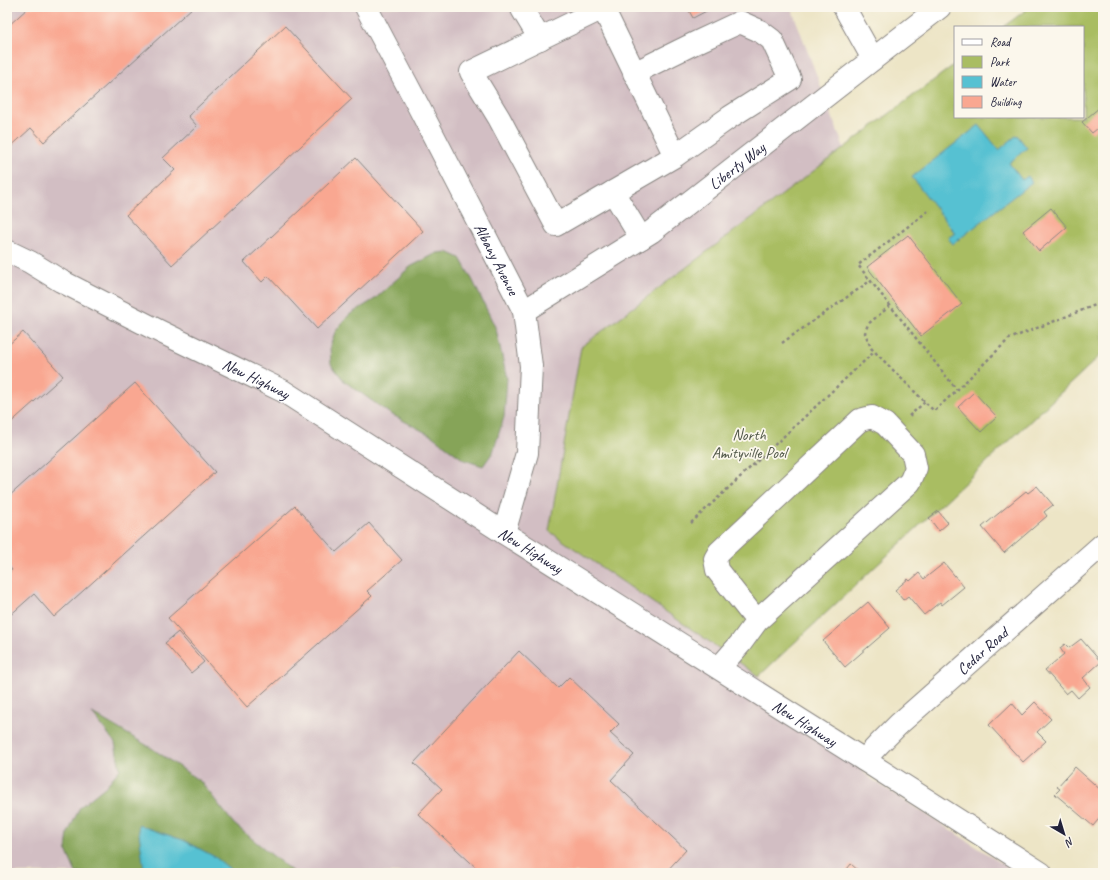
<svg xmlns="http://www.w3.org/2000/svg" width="1110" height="880" viewBox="0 0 1110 880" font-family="Caveat,sans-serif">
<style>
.industrial{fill:#d2bec3}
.green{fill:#a9bd62;stroke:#66704e}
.forest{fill:#86a458;stroke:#54634a}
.water{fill:#57c1d2;stroke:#3c7286}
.building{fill:#f9a791}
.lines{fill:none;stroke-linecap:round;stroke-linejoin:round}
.minor-casing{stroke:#888480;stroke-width:24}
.major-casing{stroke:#888480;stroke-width:24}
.path{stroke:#888480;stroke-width:2.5;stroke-dasharray:3 3;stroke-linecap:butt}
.minor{stroke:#fff;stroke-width:22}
.major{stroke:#fff;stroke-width:22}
.labels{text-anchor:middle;stroke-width:3.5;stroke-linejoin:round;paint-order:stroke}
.street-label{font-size:16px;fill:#22223b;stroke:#fbf7ec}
.park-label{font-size:16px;fill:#515849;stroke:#fbf7ec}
</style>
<rect width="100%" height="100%" fill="#fbf7ec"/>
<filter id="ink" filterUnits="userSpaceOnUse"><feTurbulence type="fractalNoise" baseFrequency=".025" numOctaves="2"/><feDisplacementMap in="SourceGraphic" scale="8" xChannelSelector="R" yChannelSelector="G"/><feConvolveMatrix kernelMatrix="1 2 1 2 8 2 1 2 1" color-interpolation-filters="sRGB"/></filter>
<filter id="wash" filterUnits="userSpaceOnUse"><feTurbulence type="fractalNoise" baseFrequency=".012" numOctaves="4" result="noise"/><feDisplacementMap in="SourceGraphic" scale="16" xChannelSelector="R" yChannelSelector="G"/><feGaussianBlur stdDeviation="0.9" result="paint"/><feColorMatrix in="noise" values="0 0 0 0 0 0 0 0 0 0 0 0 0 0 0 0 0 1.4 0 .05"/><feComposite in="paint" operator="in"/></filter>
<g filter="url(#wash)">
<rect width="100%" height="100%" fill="#ede5c6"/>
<!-- industrial -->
<path class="industrial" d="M 7,7 L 791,7 L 844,148 L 581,347 L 549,531 L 759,676 L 870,778 L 1017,873 L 7,873 Z"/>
<!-- green -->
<path class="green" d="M 1030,7 L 1103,7 L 1103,353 L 759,676 L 549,531 L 581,347 L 955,64 L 955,117 L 1083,117 L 1083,27 L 1003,27 Z"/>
<!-- forest -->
<path class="forest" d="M 447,252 L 460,258 L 473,281 L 496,329 L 507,379 L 504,417 L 493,452 L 483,466 L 464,460 L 432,436 L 389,413 L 344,381 L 331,364 L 330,347 L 335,332 L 349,315 L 375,299 L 410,267 L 437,253 Z
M 92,713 L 153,749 L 201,782 L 234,824 L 294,873 L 76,873 L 66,850 L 68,833 L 80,807 L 106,786 L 120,769 L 115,743 Z"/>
<!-- water -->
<path class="water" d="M 979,125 L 999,150 L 1017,135 L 1027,148 L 1009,163 L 1022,180 L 1028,176 L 1032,182 L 953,244 L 948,238 L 955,233 L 912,177 Z
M 138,825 L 183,840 L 215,857 L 235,873 L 146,873 L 144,870 Z"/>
<g id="blocks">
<!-- building -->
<path class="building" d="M 29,7 L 193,7 L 44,142 L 31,128 L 7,150 L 7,27 Z
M 687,7 L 714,7 L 693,18 Z
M 285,26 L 352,99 L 172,265 L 126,215 L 175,170 L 163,158 L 197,126 L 188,116 Z
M 1100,107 L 1103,110 L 1103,124 L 1092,133 L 1082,122 Z
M 356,158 L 423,231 L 317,329 L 268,276 L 262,282 L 244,262 Z
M 1051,208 L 1067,227 L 1039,251 L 1023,231 Z
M 908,235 L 962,304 L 921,336 L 867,267 Z
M 23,332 L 63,376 L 7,426 L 7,346 Z
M 135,383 L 215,472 L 54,617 L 34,594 L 7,618 L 7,574 L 12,570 L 7,564 L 7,498 Z
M 974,392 L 997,417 L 981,432 L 958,407 Z
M 1037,486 L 1053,505 L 1044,512 L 1047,516 L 1004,553 L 982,527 L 1026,491 L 1028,493 Z
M 295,506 L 336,552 L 369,523 L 402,560 L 367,591 L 372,596 L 247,707 L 168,618 Z
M 938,511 L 948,523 L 939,531 L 929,518 Z
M 944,563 L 964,587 L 942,605 L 940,602 L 924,615 L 908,596 L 903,600 L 895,590 L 908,579 L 910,581 L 919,573 L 924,579 Z
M 868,602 L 890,628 L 845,667 L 823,641 Z
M 178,632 L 204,662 L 191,673 L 165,643 Z
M 1081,639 L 1101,662 L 1083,678 L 1090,687 L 1078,698 L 1071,690 L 1066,694 L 1045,670 L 1064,654 L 1060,648 L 1065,644 L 1069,648 Z
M 519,651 L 558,688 L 569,677 L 619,724 L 610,733 L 634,755 L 611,780 L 686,850 L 665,873 L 482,873 L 418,814 L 442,789 L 414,763 Z
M 1035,702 L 1051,719 L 1037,732 L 1046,741 L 1023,762 L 989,725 L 1012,703 L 1022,715 Z
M 1075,767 L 1103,792 L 1103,814 L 1093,826 L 1055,794 L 1060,789 L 1057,787 Z
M 851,864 L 861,873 L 844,873 Z"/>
</g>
</g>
<g filter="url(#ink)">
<use href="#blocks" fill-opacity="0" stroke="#888480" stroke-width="1"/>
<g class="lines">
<defs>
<g id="minor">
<path id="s1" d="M 366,7 L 412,94 L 524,311 L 531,366 L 527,453 L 504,533"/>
<path d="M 844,7 L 873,59"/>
<path d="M 522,9 L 540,39"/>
<path d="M 634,73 L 695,43 L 740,22 L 760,31 L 772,40 L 790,79 L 730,117 L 675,156 L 556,225 L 499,118 L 471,72 L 603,8 L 675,156"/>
<path d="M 613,192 L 641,238"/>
<path id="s2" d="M 524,311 L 651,232 L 940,7"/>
<path d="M 719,668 L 741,643 L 757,621 L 910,482 L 916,468 L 913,454 L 885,424 L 872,417 L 860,420 L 719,552 L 715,559 L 717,570 L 757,621"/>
<path id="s3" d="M 864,760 L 879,744 L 899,724 L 1103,544"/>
</g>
<g id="major">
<path id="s4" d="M 7,251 L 30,262 L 61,281 L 159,331 L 283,391 L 504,533 L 864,760 L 1041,873"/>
</g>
</defs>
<!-- minor casing -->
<use href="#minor" class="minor-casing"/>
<!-- major casing -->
<use href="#major" class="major-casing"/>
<!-- path -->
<path class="path" d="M 928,211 L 858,265 L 957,390
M 890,306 L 868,324 L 865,333 L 871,348 L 934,411 L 957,390 L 1009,339 L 1103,302
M 782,343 L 870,281
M 909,416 L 925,402
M 691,523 L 874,352"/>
<!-- minor -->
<use href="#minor" class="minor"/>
<!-- major -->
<use href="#major" class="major"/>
</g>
</g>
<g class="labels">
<!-- street labels -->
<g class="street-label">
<text dy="6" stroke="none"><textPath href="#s2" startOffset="258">Liberty Way</textPath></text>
<text dy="6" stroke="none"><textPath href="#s1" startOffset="284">Albany Avenue</textPath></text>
<text dy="6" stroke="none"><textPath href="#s4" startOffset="280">New Highway</textPath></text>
<text dy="6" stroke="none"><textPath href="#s4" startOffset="604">New Highway</textPath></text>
<text dy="6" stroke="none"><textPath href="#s3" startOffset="161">Cedar Road</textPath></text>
<text dy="6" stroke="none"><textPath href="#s4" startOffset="928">New Highway</textPath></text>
</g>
<!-- park labels -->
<g class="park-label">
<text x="749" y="440">North<tspan x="749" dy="18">Amityville Pool</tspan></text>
</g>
</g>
<!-- margin -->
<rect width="1110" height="880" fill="none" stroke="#fbf7ec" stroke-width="24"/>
<!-- legend -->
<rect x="954" y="26" width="130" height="92" fill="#fbf7ec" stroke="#a4a2a5"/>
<rect x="962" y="39" width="20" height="6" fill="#ffffff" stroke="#a4a2a5"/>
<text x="990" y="46" font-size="12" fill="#22223b">Road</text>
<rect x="962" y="56" width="20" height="12" fill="#a9bd62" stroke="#a4a2a5"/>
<text x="990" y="66" font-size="12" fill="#22223b">Park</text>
<rect x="962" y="76" width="20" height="12" fill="#57c1d2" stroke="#a4a2a5"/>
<text x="990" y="86" font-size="12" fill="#22223b">Water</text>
<rect x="962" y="96" width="20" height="12" fill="#f9a791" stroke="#a4a2a5"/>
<text x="990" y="106" font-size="12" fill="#22223b">Building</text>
<!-- north arrow -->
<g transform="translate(1064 834) rotate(142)" stroke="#fbf7ec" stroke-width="3" paint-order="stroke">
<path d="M0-3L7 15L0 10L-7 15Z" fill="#22223b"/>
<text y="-6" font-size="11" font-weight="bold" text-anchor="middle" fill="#22223b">N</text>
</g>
</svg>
